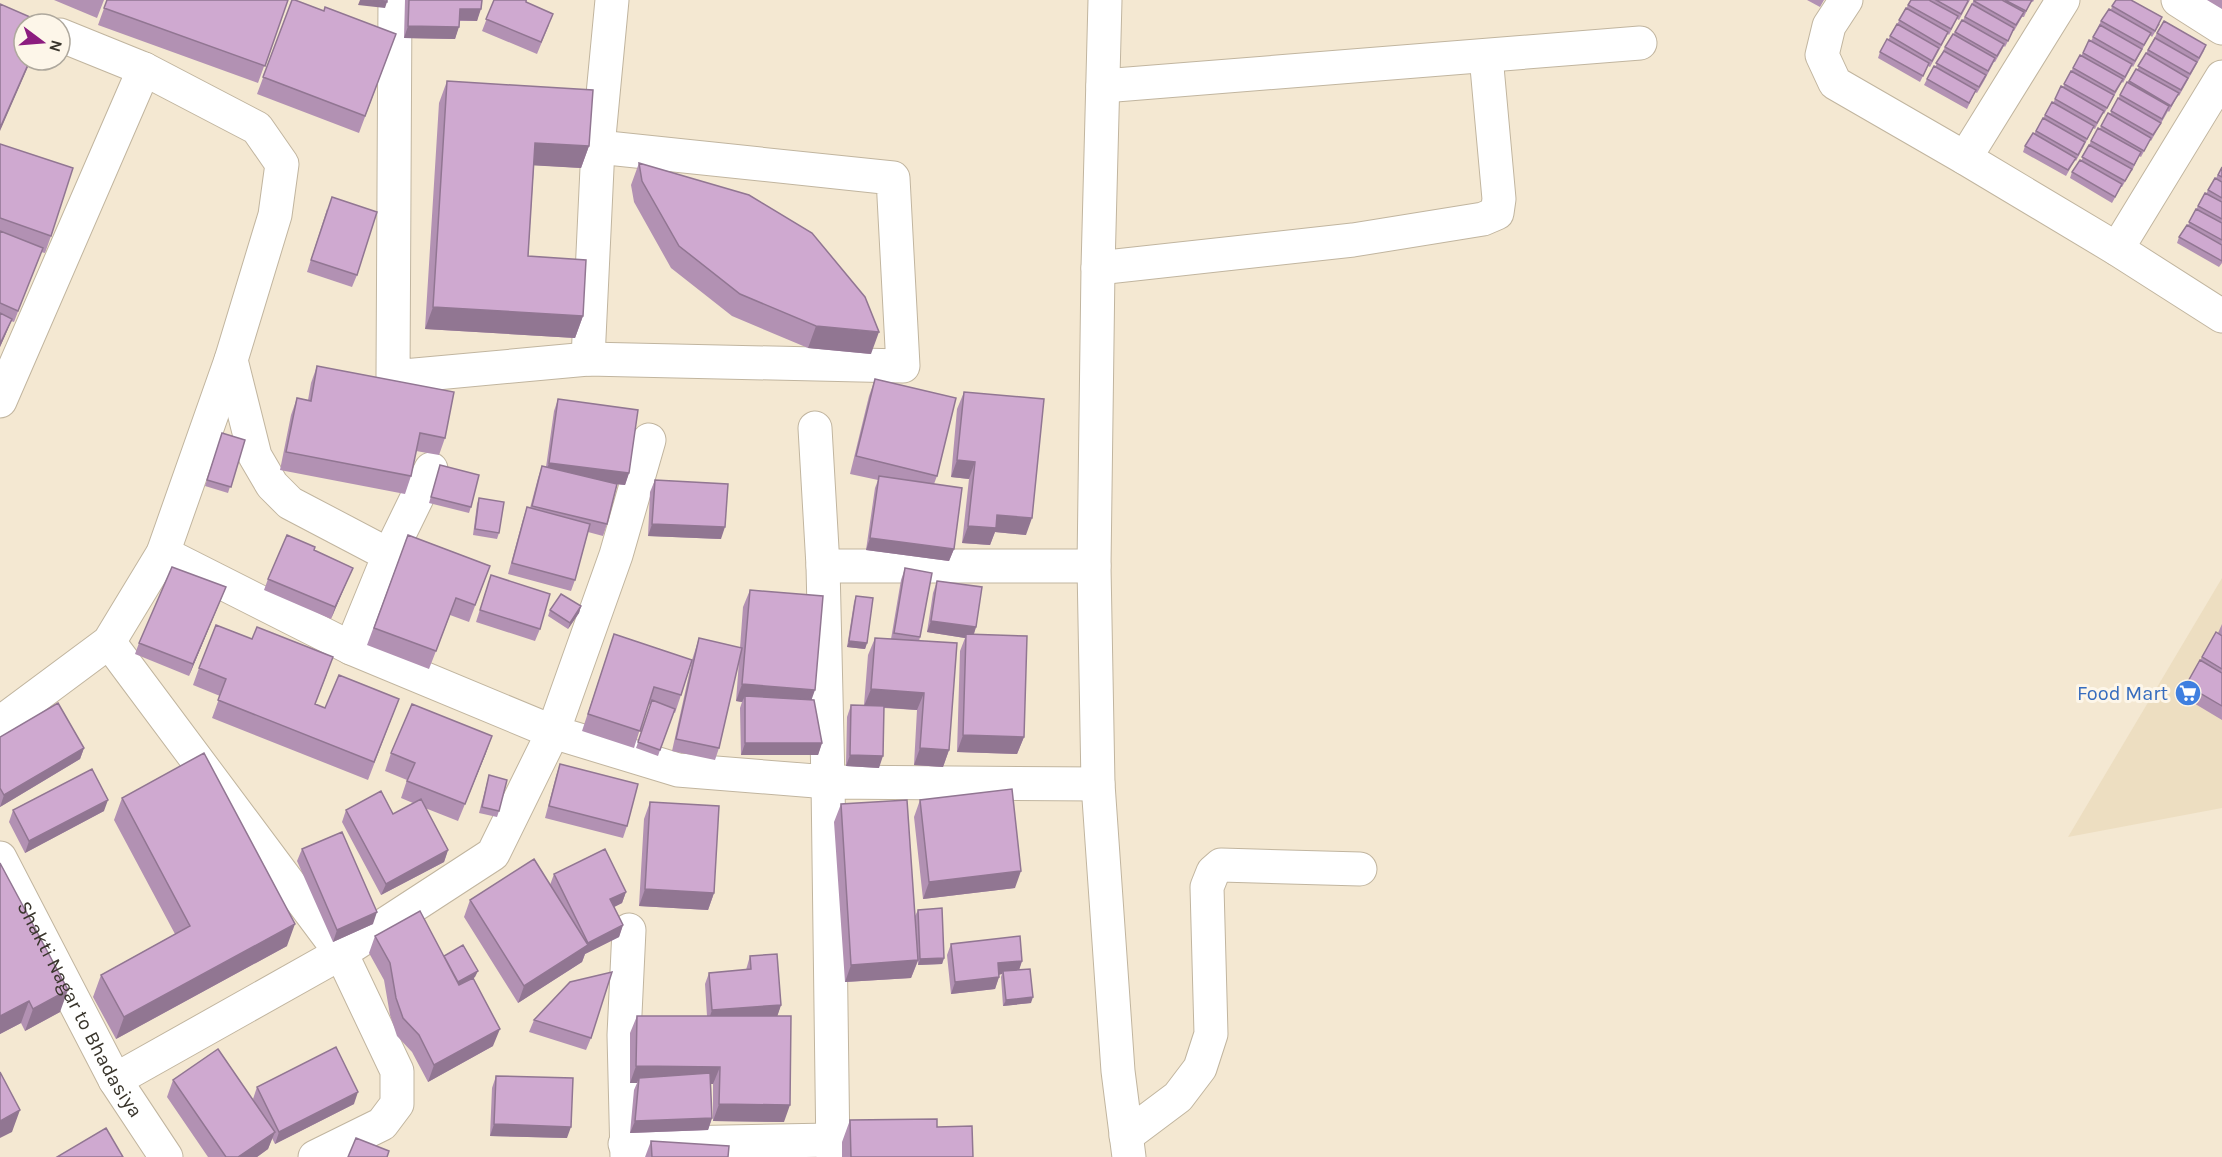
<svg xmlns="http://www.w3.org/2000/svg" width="2222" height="1157" viewBox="0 0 2222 1157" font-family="Karla,sans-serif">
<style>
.built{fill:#eddec1}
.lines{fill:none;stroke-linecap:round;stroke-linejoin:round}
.minor-casing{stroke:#c1b59f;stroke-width:35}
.major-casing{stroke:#c1b59f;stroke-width:35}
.minor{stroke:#fff;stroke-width:33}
.major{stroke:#fff;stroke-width:33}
.wall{fill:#b291b3}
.shaded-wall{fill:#917692}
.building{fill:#cfa9d0;stroke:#917692;stroke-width:1.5}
.labels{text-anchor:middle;stroke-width:6;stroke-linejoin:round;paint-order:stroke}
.shop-label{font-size:20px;fill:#366cbe;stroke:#fdf6e9;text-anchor:end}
.street-label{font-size:20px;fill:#38342b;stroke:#fdf6e9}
</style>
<rect width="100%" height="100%" fill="#f4e8d2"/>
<!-- built -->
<path class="built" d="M 2222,578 L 2222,808 L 2068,837 Z"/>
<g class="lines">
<defs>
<g id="minor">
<path d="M 395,0 L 393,377 L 588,359 L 903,366 L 893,178 L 598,147"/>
<path d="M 1846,0 L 1829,26 L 1822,55 L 1835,83 L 1965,158 L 2117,249 L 2222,316"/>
<path d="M 2178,0 L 2222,28"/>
<path d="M 1103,86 L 1640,43"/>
<path d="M 1965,158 L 2063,0"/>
<path d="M 2117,249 L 2222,77"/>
<path d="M 1098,268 L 1353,240 L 1483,219 L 1497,213 L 1499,199 L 1486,56"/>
<path d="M 588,359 L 598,147 L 612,0"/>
<path d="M 231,360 L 255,456 L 272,485 L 290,503 L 389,555 L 351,648"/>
<path d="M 0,401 L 144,69"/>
<path d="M 163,553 L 351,648 L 553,732 L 678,770 L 828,782 L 823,566 L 815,428"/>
<path d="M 389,555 L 431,469"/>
<path d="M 823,566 L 1094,566"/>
<path d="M 109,642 L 341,953 L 115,1080"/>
<path d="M 0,723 L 109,642 L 163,553 L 231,360 L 275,215 L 282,164 L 257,128 L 144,69 L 60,35"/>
<path id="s1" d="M 0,858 L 115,1080 L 166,1157"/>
<path d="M 1126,1136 L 1178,1097 L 1200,1068 L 1211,1034 L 1207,887 L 1213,872 L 1221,865 L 1360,869"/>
<path d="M 625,1144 L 831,1140"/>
<path d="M 315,1157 L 382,1124 L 397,1104 L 397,1071 L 341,953 L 493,854 L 553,732 L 616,555 L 649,440"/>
<path d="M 627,1157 L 624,1035 L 629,930"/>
<path d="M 833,1157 L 828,782 L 1098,784"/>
</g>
<path id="major" d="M 1105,0 L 1098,268 L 1094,566 L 1098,784 L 1118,1071 L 1129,1157"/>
</defs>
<!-- minor casing -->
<use href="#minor" class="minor-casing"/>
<!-- major casing -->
<use href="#major" class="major-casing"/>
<!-- minor -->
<use href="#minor" class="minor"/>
<!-- major -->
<use href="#major" class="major"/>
</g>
<!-- wall -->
<path class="wall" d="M 54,0 L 104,0 L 97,18 Z
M 107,0 L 288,0 L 258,83 L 98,25 Z
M 292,0 L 324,11 L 396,34 L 359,133 L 257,94 Z
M 405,0 L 482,0 L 477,21 L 460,21 L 455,39 L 404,38 Z
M 494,0 L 527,0 L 526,2 L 549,25 L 537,54 L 482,31 Z
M 1807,0 L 1824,0 L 1820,7 Z
M 1911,0 L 1970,0 L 1959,20 L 1957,19 L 1949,35 L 1948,34 L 1930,67 L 1928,66 L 1920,82 L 1878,58 L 1880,52 L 1888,40 Z
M 1974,0 L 2034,0 L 2033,2 L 2031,1 L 2024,17 L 2022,17 L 2014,31 L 2013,31 L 2005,47 L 2004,46 L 1995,62 L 1994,62 L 1984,81 L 1977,93 L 1975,92 L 1967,109 L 1924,85 L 1927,79 L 1935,67 L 1945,47 L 1963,20 Z
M 2207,0 L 2222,0 L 2222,9 Z
M 2112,6 L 2160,24 L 2152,37 L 2150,35 L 2133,67 L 2132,66 L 2123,83 L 2122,82 L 2104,114 L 2103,113 L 2095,129 L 2093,128 L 2083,148 L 2076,161 L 2075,160 L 2066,176 L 2023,152 L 2025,146 L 2034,134 L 2045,115 L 2063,87 L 2073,68 L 2091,41 L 2101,21 L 2111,10 Z
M 2157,33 L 2206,45 L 2204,51 L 2179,96 L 2178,95 L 2169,112 L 2168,111 L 2151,141 L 2150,140 L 2141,157 L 2139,156 L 2132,171 L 2131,171 L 2122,187 L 2121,187 L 2112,203 L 2070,178 L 2072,172 L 2081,161 L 2091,141 L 2110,114 L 2120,95 L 2136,69 L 2137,70 Z
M 447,81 L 589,146 L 581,168 L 534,165 L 528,256 L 583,316 L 575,338 L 425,329 L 439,103 Z
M 0,144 L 51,236 L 45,253 L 41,252 L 14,322 L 11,321 L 0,347 Z
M 639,163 L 871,354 L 808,348 L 732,316 L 671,268 L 634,202 L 631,185 Z
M 2222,167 L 2222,263 L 2219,267 L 2177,243 L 2179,237 L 2188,225 L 2198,206 L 2216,178 Z
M 327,209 L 357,275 L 352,287 L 307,272 Z
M 317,366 L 445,438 L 439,455 L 416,451 L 411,476 L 405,494 L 280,470 L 291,415 L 297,398 L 308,400 L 311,383 Z
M 875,379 L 937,476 L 934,484 L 954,549 L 949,561 L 866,550 L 875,488 L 878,480 L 850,474 L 869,396 Z
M 964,392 L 1026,535 L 995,532 L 990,545 L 962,543 L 969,479 L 951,477 L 957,409 Z
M 558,399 L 629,473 L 625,485 L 614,484 L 607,524 L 603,536 L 588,532 L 575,580 L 571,591 L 508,574 L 523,519 L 527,507 L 530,508 L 538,478 L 542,466 L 546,467 L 554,411 Z
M 222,433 L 245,440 L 228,493 L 205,486 Z
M 440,465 L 471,507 L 469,513 L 429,503 Z
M 655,480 L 721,539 L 648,536 L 650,492 Z
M 479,498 L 499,533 L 497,539 L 473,535 L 477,504 Z
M 408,535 L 490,566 L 469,622 L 450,615 L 429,669 L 367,645 Z
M 905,568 L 920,637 L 919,641 L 949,750 L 943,767 L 914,765 L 917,710 L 884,708 L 879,768 L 846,766 L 847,717 L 851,705 L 864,705 L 868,655 L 875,638 L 891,639 L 901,580 Z
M 491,575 L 540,629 L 535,641 L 476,622 Z
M 268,579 L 348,579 L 331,619 L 264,590 Z
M 937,581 L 976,627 L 974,634 L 1024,737 L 1017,754 L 957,752 L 960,651 L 965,638 L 927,632 L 933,593 Z
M 226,587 L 189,676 L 135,654 L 139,643 Z
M 750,590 L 812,700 L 822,743 L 818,755 L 741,755 L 740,708 L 742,702 L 736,701 L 739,661 L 719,748 L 715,760 L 672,751 L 692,661 L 681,695 L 675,713 L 673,712 L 658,756 L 636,748 L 651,705 L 648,704 L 634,748 L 582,731 L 614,634 L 692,660 L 699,638 L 740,648 L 743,607 Z
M 856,596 L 867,643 L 865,649 L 847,647 L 854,602 Z
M 581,606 L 579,613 L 568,629 L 548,616 L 550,610 Z
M 2222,624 L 2222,720 L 2182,696 L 2186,685 L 2202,657 L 2218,633 Z
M 199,668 L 327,674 L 315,704 L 325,708 L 399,699 L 368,780 L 212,718 L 220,696 L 193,685 Z
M 0,737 L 84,748 L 80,759 L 0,807 Z
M 391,753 L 486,753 L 458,821 L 425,808 L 448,850 L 444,862 L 381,895 L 342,822 L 346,810 L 393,814 L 413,803 L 401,798 L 407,780 L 385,771 Z
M 560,764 L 627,826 L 623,838 L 545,818 L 556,776 Z
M 489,775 L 499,811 L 497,817 L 479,813 Z
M 122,798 L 287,946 L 116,1039 L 93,997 L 101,975 L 175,934 L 114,820 Z
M 920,800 L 1015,888 L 923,899 L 914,817 Z
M 650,802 L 714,893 L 708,910 L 639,906 L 644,819 Z
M 841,804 L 918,959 L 915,916 L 918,910 L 944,958 L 942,964 L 918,965 L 918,961 L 911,978 L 845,982 L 834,822 Z
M 13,810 L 104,811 L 25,853 L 9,822 Z
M 302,849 L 373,924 L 333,942 L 297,861 Z
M 0,863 L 60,1012 L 25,1031 L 21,1023 L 0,1034 Z
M 554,874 L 626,892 L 622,903 L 614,907 L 623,925 L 619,937 L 585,954 L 582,962 L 518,1003 L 464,917 L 470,900 L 550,885 Z
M 375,936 L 444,956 L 475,977 L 473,978 L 493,1046 L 428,1082 L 412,1052 L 397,1036 L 390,1015 L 384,980 L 369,953 Z
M 951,944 L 1022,961 L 1019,970 L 1031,1003 L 1003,1006 L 1001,977 L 1002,974 L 999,975 L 999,977 L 995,989 L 951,994 L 947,955 Z
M 750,956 L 781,1005 L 777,1016 L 784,1122 L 713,1121 L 713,1084 L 710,1084 L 712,1118 L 708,1130 L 630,1133 L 634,1090 L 637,1083 L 630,1083 L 630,1033 L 637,1016 L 707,1016 L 705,984 L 709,973 L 746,970 Z
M 534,1020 L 591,1038 L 586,1050 L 529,1032 Z
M 496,1076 L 567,1138 L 490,1136 L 492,1088 Z
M 173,1080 L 255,1103 L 253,1099 L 257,1087 L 354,1104 L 275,1144 L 272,1138 L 268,1149 L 257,1157 L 208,1157 L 167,1097 Z
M 850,1120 L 937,1127 L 973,1157 L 842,1157 L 842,1142 Z
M 651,1141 L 728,1157 L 645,1157 Z"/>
<!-- shaded-wall -->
<path class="shaded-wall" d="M 360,0 L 371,0 L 387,2 L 385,8 L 358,5 Z
M 460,9 L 481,9 L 477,21 L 456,20 Z
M 408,26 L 459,27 L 455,39 L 404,38 Z
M 30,60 L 31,60 L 0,131 L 0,128 Z
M 535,143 L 589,146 L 581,168 L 527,165 Z
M 433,307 L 583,316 L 575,338 L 425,329 Z
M 12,319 L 5,336 L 0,347 L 0,344 Z
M 816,326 L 879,332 L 871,354 L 808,348 Z
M 957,460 L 975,462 L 969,479 L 951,477 Z
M 549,463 L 629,473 L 625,485 L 545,475 Z
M 997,515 L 1032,518 L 1026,535 L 995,532 L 990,545 L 962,543 L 968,526 Z
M 652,524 L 725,527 L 721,539 L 648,536 Z
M 870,538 L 954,549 L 949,561 L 866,550 Z
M 353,568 L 348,579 L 331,619 L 335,607 Z
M 226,587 L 221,599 L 189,676 L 193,664 Z
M 581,606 L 579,613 L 568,629 L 570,623 Z
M 931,621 L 976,627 L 972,639 L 966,634 L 965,638 L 927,632 Z
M 849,641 L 867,643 L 865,649 L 847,647 Z
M 742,684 L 815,690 L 809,707 L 745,696 L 742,702 L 736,701 Z
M 871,689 L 924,693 L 917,710 L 864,706 Z
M 963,735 L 1024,737 L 1017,754 L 957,752 Z
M 492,736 L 486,753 L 458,821 L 465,804 Z
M 745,743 L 822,743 L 818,755 L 741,755 Z
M 84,748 L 80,759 L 0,807 L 4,795 Z
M 920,748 L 949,750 L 943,767 L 914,765 Z
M 850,755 L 883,756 L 879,768 L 846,766 Z
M 108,800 L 104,811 L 25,853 L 29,841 Z
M 448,850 L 444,862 L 381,895 L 386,884 Z
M 1021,871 L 1015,888 L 923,899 L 929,882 Z
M 645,889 L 714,893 L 708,910 L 639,906 Z
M 626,892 L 622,903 L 606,911 L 610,899 Z
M 377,912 L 373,924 L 333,942 L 337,930 Z
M 295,924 L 287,946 L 116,1039 L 124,1017 Z
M 623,925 L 619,937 L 585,954 L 582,962 L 518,1003 L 524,986 L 586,946 L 588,943 Z
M 944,958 L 942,964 L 918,965 L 920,959 Z
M 918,960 L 911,978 L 845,982 L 851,965 Z
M 1022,961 L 1018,973 L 1003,971 L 1002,974 L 994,975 L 998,963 Z
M 478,971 L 475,977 L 451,991 L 453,985 Z
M 999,977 L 995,989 L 951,994 L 955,982 Z
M 68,990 L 60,1012 L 25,1031 L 33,1009 Z
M 1033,997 L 1031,1003 L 1003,1006 L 1006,1000 Z
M 29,1001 L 21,1023 L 0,1034 L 0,1016 Z
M 781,1005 L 777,1017 L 708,1022 L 712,1010 Z
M 500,1029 L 493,1046 L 428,1082 L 434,1065 Z
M 636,1066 L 720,1067 L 713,1084 L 638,1083 L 639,1078 L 637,1083 L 630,1083 Z
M 358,1092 L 354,1104 L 275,1144 L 279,1132 Z
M 719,1104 L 790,1105 L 784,1122 L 713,1121 Z
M 20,1110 L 12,1132 L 0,1138 L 0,1121 Z
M 712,1118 L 708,1130 L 630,1133 L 635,1121 Z
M 494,1124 L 571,1127 L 567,1138 L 490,1136 Z
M 275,1132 L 268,1149 L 257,1157 L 238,1157 Z"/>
<!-- building -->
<path class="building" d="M 107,0 L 288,0 L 265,66 L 104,8 Z
M 292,0 L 295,0 L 324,11 L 325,7 L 396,34 L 365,116 L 263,77 Z
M 371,0 L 387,0 L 387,2 Z
M 409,0 L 482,0 L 481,9 L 460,9 L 459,27 L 408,26 Z
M 494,0 L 526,0 L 526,2 L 553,14 L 541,42 L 486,19 Z
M 1911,0 L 1929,0 L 1958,16 L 1951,29 L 1908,5 Z
M 1936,0 L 1967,0 L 1968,1 L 1961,14 Z
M 1974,0 L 2002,0 L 2024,12 L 2016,25 L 1974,1 Z
M 2005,0 L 2032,0 L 2026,11 Z
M 2116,0 L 2131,0 L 2162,17 L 2155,31 L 2112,6 Z
M 0,4 L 46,24 L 24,24 L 24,60 L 30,60 L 0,128 Z
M 1972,4 L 2014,28 L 2008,41 L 1965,17 Z
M 1906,8 L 1948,32 L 1941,45 L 1899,20 Z
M 2109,9 L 2151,33 L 2144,45 L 2101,21 Z
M 1962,20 L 2004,44 L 1997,56 L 1955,32 Z
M 2164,21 L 2206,45 L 2199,58 L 2157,33 Z
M 1897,24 L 1939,48 L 1932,61 L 1890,36 Z
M 2100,25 L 2142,49 L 2135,61 L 2093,37 Z
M 1953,34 L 1995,58 L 1988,71 L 1945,47 Z
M 2155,38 L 2197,62 L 2190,74 L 2148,50 Z
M 1887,39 L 1929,63 L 1923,76 L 1880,52 Z
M 2089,40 L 2132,64 L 2125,77 L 2083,53 Z
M 1944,51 L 1986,75 L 1979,87 L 1936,63 Z
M 2146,53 L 2188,78 L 2181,90 L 2138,66 Z
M 2080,55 L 2123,79 L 2115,92 L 2073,68 Z
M 1934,66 L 1976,90 L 1969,103 L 1927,79 Z
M 2136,69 L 2179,93 L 2171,106 L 2129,81 Z
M 2071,71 L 2114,95 L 2107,108 L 2064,84 Z
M 447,81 L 593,90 L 589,146 L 535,143 L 528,256 L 586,260 L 583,316 L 433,307 Z
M 2127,82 L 2169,106 L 2162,119 L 2120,95 Z
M 2061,86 L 2104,111 L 2097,123 L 2055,99 Z
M 2118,98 L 2161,123 L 2153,135 L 2111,111 Z
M 2052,102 L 2094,126 L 2087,139 L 2045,115 Z
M 2108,113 L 2151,138 L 2144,151 L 2101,126 Z
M 2043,118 L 2085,142 L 2078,155 L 2036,131 Z
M 2098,128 L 2141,152 L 2134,165 L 2091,141 Z
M 2033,133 L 2076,158 L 2068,170 L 2025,146 Z
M 0,144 L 73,168 L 51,236 L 0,218 Z
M 2089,145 L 2132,169 L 2125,181 L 2082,157 Z
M 2080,160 L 2122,184 L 2115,197 L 2072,172 Z
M 639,163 L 749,195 L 812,233 L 865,297 L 879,332 L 816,326 L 740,294 L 679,246 L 642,181 Z
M 2222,167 L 2222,177 L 2218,175 Z
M 2215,178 L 2222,182 L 2222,198 L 2208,190 Z
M 2205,193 L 2222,202 L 2222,219 L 2198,206 Z
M 332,197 L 377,212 L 357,275 L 311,260 Z
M 2196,209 L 2222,223 L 2222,240 L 2189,222 Z
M 2187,225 L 2222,245 L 2222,261 L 2179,237 Z
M 0,231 L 43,248 L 18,311 L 0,303 Z
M 0,313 L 12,319 L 0,344 Z
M 317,366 L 454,392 L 445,438 L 420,433 L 411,476 L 286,452 L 297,398 L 311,401 Z
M 875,379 L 956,398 L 937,476 L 856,456 Z
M 964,392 L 1044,399 L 1032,518 L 997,515 L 996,528 L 968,526 L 975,462 L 957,460 Z
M 558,399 L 638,410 L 629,473 L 549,463 Z
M 222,433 L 245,440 L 231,487 L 207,480 Z
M 440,465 L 479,475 L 471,507 L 431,497 Z
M 542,466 L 617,484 L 607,524 L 532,506 Z
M 879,476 L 962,488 L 954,549 L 870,538 Z
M 655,480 L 728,484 L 725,527 L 652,524 Z
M 479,498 L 504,502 L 499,533 L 475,529 Z
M 527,507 L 590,524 L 575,580 L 512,563 Z
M 287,535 L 315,547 L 314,550 L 353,568 L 335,607 L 268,579 Z
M 408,535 L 490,566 L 475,605 L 456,598 L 436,651 L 374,628 Z
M 172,567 L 226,587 L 193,664 L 139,643 Z
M 905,568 L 932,573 L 920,637 L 894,633 Z
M 491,575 L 550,594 L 540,629 L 480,610 Z
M 937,581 L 982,587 L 976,627 L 931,621 Z
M 750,590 L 823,596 L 815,690 L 742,684 Z
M 561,594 L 581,606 L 570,623 L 550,610 Z
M 856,596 L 873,598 L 867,643 L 849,641 Z
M 216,625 L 252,639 L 257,627 L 333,657 L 315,704 L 325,708 L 339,675 L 399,699 L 374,762 L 218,700 L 226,679 L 199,668 Z
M 2216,632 L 2222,636 L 2222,669 L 2202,657 Z
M 614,634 L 692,660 L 681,695 L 654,687 L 640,731 L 588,714 Z
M 966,634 L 1027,636 L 1024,737 L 963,735 Z
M 699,638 L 742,648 L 719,748 L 676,739 Z
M 875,638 L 957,643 L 949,750 L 920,748 L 924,693 L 871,689 Z
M 2200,660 L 2222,673 L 2222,706 L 2186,685 Z
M 745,696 L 814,700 L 822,743 L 745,743 Z
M 652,700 L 675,709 L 660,750 L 638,742 Z
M 58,703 L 84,748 L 4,795 L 0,788 L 0,737 Z
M 412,704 L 492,736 L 465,804 L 407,781 L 415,763 L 391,753 Z
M 851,705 L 884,706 L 883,756 L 850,755 Z
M 204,753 L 295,924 L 124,1017 L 101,975 L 190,926 L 122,798 Z
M 560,764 L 638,784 L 627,826 L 549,806 Z
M 92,769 L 108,800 L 29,841 L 13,810 Z
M 489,775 L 507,780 L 499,811 L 482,807 Z
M 1012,789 L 1021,871 L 929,882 L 920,800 Z
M 381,791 L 393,814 L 421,799 L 448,850 L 386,884 L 346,810 Z
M 907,800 L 918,960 L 851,965 L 841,804 Z
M 650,802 L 719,806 L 714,893 L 645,889 Z
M 342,832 L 377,912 L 337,930 L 302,849 Z
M 605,849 L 626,892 L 610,899 L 623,925 L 588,943 L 554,874 Z
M 534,859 L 588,945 L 524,986 L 470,900 Z
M 0,863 L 68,990 L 33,1009 L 29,1001 L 0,1016 Z
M 942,908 L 944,958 L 920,959 L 918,910 Z
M 420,911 L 459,985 L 473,978 L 500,1029 L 434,1065 L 419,1035 L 403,1018 L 396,998 L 390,963 L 375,936 Z
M 1020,936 L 1022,961 L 998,963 L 999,977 L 955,982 L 951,944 Z
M 463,945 L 478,971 L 458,982 L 444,956 Z
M 777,954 L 781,1005 L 712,1010 L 709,973 L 751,969 L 750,956 Z
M 1030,969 L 1033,997 L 1006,1000 L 1003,971 Z
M 612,972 L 591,1038 L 534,1020 L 570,982 Z
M 637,1016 L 791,1016 L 790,1105 L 719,1104 L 720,1067 L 636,1066 Z
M 336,1047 L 358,1092 L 279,1132 L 257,1087 Z
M 218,1049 L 275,1132 L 238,1157 L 226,1157 L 173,1080 Z
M 0,1072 L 20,1110 L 0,1121 Z
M 710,1073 L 712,1118 L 635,1121 L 639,1078 Z
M 496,1076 L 573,1078 L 571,1127 L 494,1124 Z
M 937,1119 L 937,1127 L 972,1126 L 973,1157 L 851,1157 L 850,1120 Z
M 106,1128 L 123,1157 L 57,1157 Z
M 356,1138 L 389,1151 L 387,1157 L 348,1157 Z
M 651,1141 L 729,1146 L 728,1157 L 652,1157 Z"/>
<!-- icons -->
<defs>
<symbol id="supermarket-disc" viewBox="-11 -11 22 22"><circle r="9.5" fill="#3f7fe0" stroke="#fdf6e9"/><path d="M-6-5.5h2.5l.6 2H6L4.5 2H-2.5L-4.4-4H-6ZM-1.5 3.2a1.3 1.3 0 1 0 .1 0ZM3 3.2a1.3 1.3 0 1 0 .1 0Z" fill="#fff"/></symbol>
</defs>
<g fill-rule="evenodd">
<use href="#supermarket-disc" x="2173" y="678" width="30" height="30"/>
</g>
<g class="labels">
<!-- shop labels -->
<g class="shop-label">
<text x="2168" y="700">Food Mart</text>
</g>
<!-- street labels -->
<g class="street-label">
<text dy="7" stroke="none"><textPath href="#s1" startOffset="171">Shakti Nagar to Bhadasiya</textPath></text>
</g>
</g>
<!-- north arrow -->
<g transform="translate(42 42) rotate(106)"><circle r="28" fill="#fdf6e9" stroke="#aea89d" stroke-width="1.5"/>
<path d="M0-4.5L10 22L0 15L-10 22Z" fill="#8c1c7f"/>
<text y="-9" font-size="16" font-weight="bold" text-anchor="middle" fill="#38342b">N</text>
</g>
</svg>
